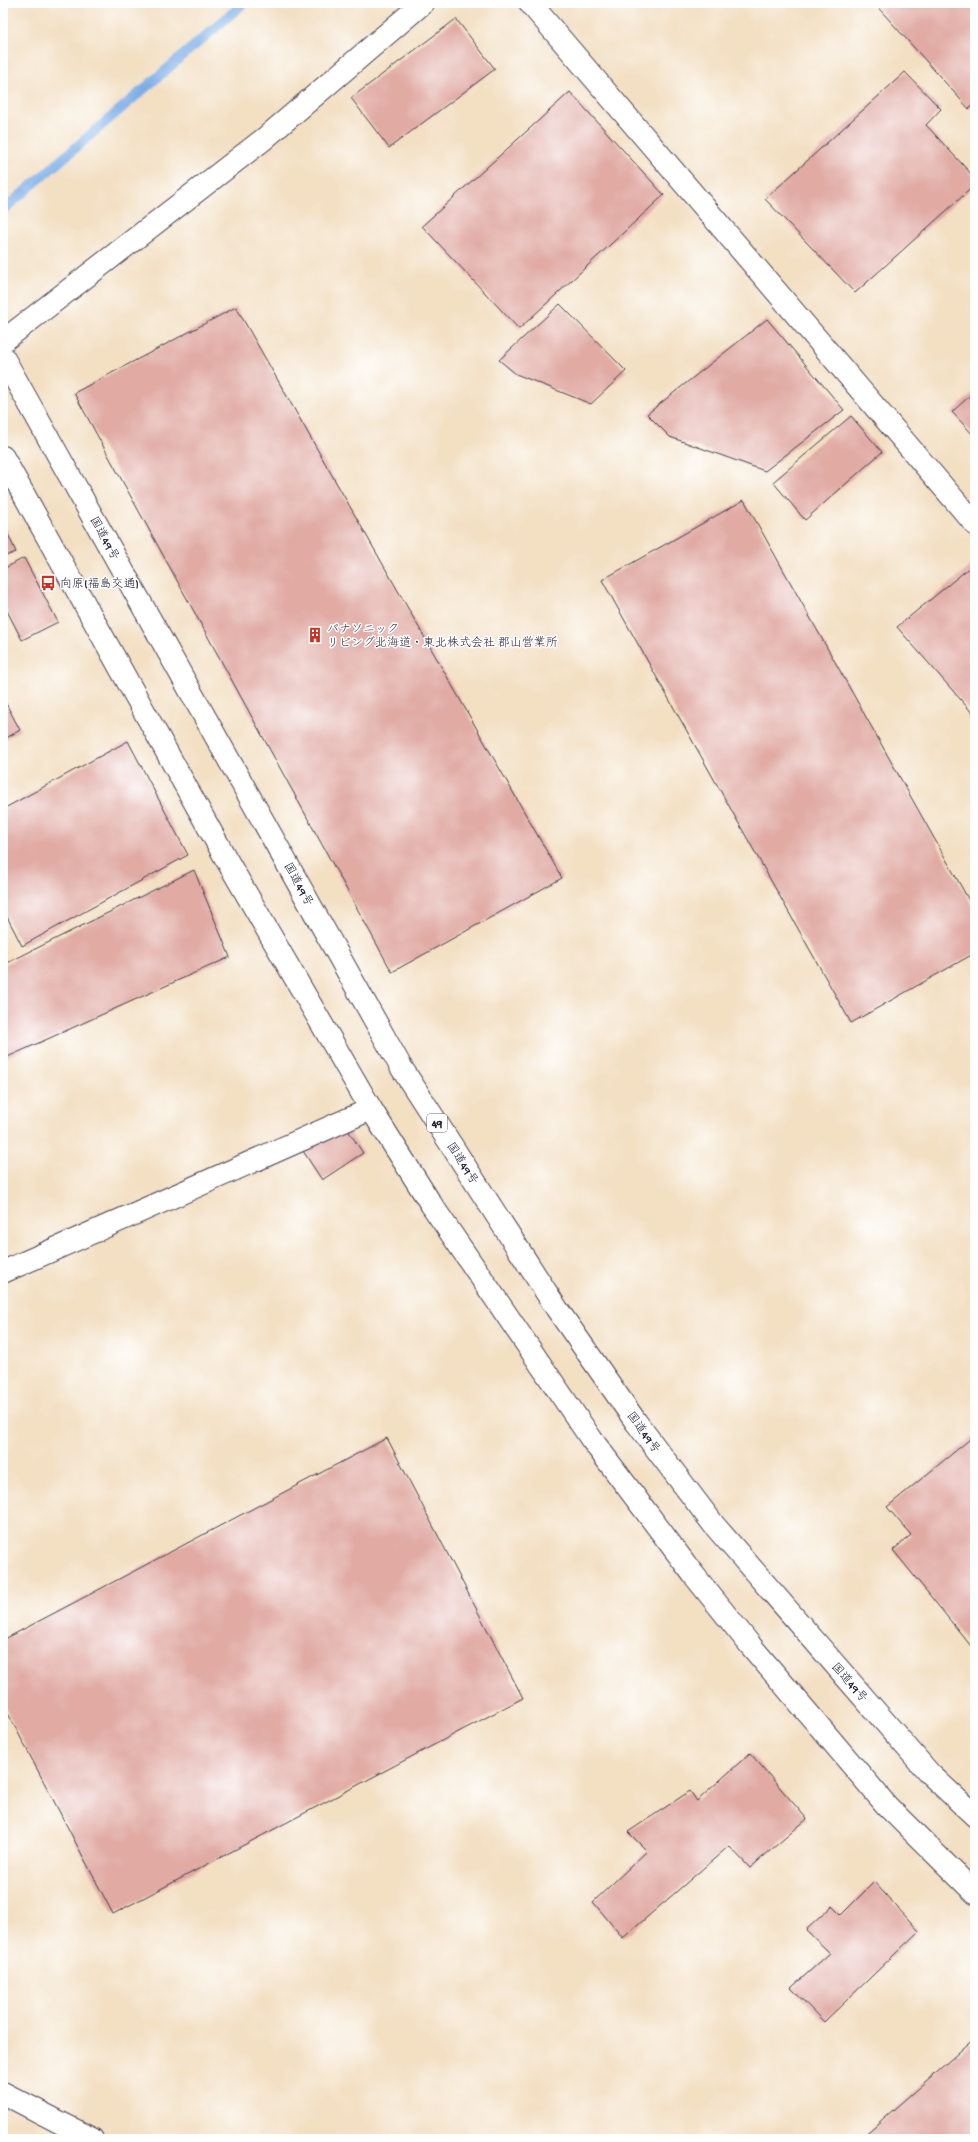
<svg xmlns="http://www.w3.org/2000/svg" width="978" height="2142" viewBox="0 0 978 2142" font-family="'Gochi Hand','Klee One',sans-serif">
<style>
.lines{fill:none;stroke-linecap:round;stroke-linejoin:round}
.stream{stroke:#7bade7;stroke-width:10}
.building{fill:#e1aba4}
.minor-casing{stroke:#413e4f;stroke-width:24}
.highway-casing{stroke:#413e4f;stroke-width:24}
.minor{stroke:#fff;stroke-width:22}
.highway{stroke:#fff;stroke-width:22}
.labels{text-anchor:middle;stroke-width:3;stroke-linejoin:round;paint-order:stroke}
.shield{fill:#fff;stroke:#646476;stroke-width:1}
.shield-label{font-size:11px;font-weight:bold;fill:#22223b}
.street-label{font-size:12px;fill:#22223b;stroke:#fff}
.poi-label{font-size:12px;fill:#22223b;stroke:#fff;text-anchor:start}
</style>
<rect width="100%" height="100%" fill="#fff"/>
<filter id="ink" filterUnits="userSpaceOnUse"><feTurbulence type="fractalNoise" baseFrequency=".025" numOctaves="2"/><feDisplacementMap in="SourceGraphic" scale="8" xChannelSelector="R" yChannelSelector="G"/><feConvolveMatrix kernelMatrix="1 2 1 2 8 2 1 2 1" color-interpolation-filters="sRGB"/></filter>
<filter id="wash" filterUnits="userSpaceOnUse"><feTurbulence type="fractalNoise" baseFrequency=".012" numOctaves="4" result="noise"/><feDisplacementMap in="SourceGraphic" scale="16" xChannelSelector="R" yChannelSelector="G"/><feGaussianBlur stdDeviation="0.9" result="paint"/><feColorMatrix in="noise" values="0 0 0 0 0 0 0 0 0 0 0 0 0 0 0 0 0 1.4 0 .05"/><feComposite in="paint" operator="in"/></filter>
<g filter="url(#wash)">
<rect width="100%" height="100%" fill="#f3dfc2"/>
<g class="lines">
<!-- stream -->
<path class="stream" d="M 3,210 L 244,3"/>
</g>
<g id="blocks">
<!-- building -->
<path class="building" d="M 633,3 L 643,3 L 637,8 Z
M 874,3 L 975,3 L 975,104 L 969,109 Z
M 456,19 L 495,69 L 389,148 L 351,98 Z
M 905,72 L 941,109 L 926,125 L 975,178 L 975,185 L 855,293 L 765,199 Z
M 570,92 L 664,195 L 519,329 L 422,226 Z
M 560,304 L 626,371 L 591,404 L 516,374 L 499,360 Z
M 236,307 L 562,878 L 392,972 L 74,393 Z
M 767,319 L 844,410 L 765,471 L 670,437 L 647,414 Z
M 975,391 L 975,437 L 952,412 Z
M 851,416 L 882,452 L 805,520 L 773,482 Z
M 744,500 L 975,911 L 975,953 L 851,1023 L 602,580 Z
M 3,523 L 16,552 L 3,557 Z
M 24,558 L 58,622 L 22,640 L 3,603 L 3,569 Z
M 975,563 L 975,716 L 897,627 Z
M 3,698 L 20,730 L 3,740 Z
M 128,741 L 188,855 L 22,946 L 3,909 L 3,809 Z
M 194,870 L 230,957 L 3,1059 L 3,965 Z
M 344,1124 L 363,1153 L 322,1180 L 303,1151 Z
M 975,1435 L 975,1651 L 893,1550 L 911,1535 L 887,1507 Z
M 387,1438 L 523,1698 L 113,1914 L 3,1704 L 3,1640 Z
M 750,1753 L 807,1819 L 750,1868 L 729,1846 L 623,1938 L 593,1902 L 647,1851 L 628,1832 L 690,1791 L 697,1801 Z
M 874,1882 L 919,1931 L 824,2022 L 791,1988 L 830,1953 L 806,1930 L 832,1906 L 841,1915 Z
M 975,2038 L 975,2139 L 860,2139 Z"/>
</g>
</g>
<g filter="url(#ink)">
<use href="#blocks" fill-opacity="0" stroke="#413e4f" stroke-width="1"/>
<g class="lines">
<defs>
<path id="minor" d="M 530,3 L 975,524
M 3,341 L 264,139 L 423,3
M 3,1272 L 371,1109
M 3,2093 L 92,2139"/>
<path id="highway" d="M 3,357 L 401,1067 L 557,1309 L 636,1422 L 714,1525 L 930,1774 L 975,1816
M 3,457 L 225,857 L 371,1109 L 431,1204 L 592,1440 L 693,1574 L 751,1646 L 887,1806 L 975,1893"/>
</defs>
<!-- minor casing -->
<use href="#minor" class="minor-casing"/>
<!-- highway casing -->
<use href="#highway" class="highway-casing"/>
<!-- minor -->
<use href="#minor" class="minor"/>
<!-- highway -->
<use href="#highway" class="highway"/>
</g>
</g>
<!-- icons -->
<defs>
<symbol id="bus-bare" viewBox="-9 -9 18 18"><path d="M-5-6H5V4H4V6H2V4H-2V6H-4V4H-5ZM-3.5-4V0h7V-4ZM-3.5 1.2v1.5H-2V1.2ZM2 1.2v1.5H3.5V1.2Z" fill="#c8321e" stroke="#fff" stroke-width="2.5" paint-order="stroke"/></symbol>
<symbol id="building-bare" viewBox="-9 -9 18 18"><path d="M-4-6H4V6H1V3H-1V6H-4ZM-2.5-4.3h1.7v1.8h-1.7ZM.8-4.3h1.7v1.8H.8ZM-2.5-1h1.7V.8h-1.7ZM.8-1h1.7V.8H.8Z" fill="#c8321e" stroke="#fff" stroke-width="2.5" paint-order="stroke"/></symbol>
</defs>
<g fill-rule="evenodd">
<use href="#bus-bare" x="37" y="572" width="22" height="22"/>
<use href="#building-bare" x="304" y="624" width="22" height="22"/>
</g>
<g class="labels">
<!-- shield labels -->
<rect class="shield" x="427" y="1114" width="20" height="18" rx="3"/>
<g class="shield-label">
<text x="437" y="1127">49</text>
</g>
<!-- street labels -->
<g class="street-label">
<text transform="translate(105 538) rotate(61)" y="4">国道49号</text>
<text transform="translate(299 884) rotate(61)" y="4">国道49号</text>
<text transform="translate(463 1163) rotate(57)" y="4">国道49号</text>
<text transform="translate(644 1432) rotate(54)" y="4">国道49号</text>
<text transform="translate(850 1682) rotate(49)" y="4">国道49号</text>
</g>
<!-- poi labels -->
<g class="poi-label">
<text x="60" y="587">向原(福島交通)</text>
<text x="327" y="632">パナソニック<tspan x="327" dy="14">リビング北海道・東北株式会社 郡山営業所</tspan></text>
</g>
</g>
<!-- margin -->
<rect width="978" height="2142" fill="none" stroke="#fff" stroke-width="16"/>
</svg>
